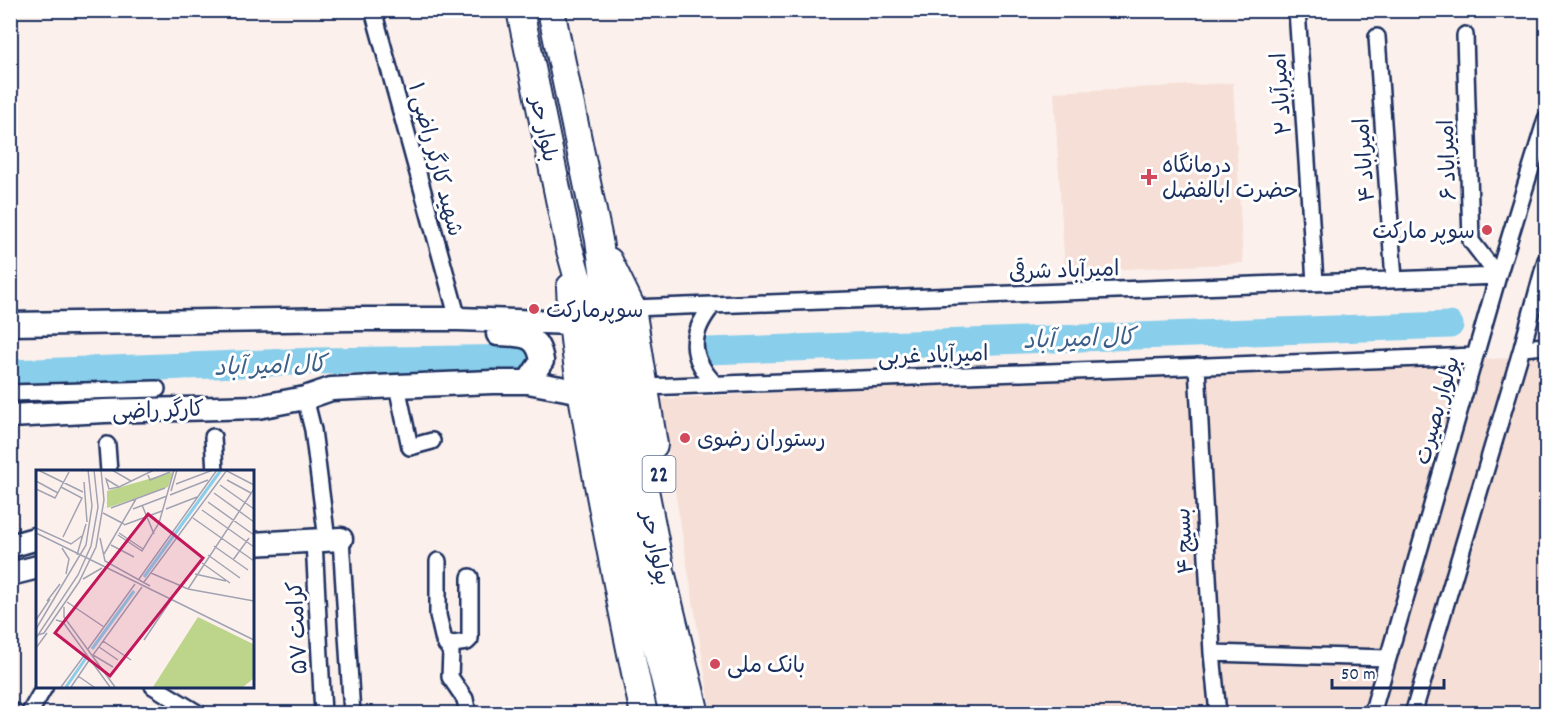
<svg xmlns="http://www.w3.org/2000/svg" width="1557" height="724" viewBox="0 0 1557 724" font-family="Dekko,'Playpen Sans Arabic',sans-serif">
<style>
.built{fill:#f6dfd6}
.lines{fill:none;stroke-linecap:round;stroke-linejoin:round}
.river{stroke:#89ceeb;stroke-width:27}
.street-casing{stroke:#1b2f5e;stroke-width:20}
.secondary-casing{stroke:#1b2f5e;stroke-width:27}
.primary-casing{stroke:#1b2f5e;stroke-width:30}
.street{stroke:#fff;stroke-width:15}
.secondary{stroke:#fff;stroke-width:22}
.primary{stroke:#fff;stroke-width:26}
.poi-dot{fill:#d1495b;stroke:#fff;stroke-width:2}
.labels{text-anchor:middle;stroke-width:6;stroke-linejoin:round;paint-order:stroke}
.shield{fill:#fff;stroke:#5f6d8e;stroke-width:1.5}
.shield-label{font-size:21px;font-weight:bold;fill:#1b2f5e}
.street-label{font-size:22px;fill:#1b2f5e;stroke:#fff}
.poi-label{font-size:22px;fill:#1b2f5e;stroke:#fff;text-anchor:start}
.water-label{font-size:24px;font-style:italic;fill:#3c5f88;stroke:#fff}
.inset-river{fill:none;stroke:#89ceeb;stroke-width:3}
.inset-road{fill:none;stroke:#a1a3b3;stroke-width:1.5}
.view{fill:#c2185b;fill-opacity:0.15;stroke:#c2185b;stroke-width:3}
.inset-edge{fill:none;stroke:#1b2f5e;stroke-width:3}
</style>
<rect width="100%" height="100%" fill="#fbf0ec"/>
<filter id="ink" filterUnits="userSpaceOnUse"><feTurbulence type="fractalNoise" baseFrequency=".0167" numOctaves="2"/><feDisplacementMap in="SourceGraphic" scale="12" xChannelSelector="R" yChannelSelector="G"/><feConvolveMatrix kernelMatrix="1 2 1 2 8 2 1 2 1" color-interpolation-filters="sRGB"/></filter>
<g filter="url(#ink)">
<!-- built -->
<path class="built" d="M 1233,83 L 1243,263 L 1065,272 L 1054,92 Z
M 1546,357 L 1546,713 L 717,713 L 710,704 L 660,399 L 1320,364 Z"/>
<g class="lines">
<!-- river -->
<path class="river" d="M 708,351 L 1450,325
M 10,373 L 316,361 L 530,358"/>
<defs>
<path id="street" d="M 373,10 L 458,319
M 1297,10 L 1315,282
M 1465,35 L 1471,241 L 1498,276
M 1377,37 L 1394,280
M 713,305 C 689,334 689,357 715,384
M 632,308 L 1498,276
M 1522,348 L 1546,346
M 1197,366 L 1212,653 L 1218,714
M 397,386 L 410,447 L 432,441
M 645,387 L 1475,356
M 10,393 L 157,389
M 305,398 L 313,430 L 327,540
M 213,437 L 215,472
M 107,445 L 109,472
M 341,539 L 352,714
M 314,541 L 323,714
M 438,561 L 438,615 L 444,641 L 451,652 L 450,677 L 465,699 L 468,714
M 446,645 L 467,642 L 470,639 L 470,577
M 1212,653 L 1388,658
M 153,686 L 199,714
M 10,710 L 17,714
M 29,714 L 45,686
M 1372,714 L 1498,276 L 1546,119
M 1413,714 L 1522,348 L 1546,260"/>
<path id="secondary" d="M 10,324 L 351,319 L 458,319 L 571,323
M 498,334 C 522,335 538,333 542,361 L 528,382
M 10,416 L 105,411 L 258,407 L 305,398 L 331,389 L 397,386 L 492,382 L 528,382 L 582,392
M 252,544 L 341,539
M 10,546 L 38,538
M 10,574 L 38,567"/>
<path id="primary" d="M 520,10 L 569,247 L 592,329 L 639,577 L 673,714
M 551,10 L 599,240 L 606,292 L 661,571 L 696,714
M 609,261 L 632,308 L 654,445
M 570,287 C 572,345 583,401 593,458 C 609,544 625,629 644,714"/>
</defs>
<!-- street casing -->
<use href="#street" class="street-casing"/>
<!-- secondary casing -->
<use href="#secondary" class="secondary-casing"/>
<!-- primary casing -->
<use href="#primary" class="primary-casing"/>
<!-- street -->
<use href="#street" class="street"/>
<!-- secondary -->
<use href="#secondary" class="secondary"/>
<!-- primary -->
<use href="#primary" class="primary"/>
</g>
</g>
<!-- markers -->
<g class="poi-dot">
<path d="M1146 168h6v6h6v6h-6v6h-6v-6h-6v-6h6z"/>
<circle cx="1487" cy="230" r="6"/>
<circle cx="534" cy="309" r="6"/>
<circle cx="685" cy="438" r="6"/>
<circle cx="715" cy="664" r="6"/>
</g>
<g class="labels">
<!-- shield labels -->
<rect class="shield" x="642.5" y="456" width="33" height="36" rx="4.5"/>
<g class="shield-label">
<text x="659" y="481">22</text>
</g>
<!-- street labels -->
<g class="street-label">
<text transform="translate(1280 94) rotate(-94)" y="8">امیرآباد ۲</text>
<text transform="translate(545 129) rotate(78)" y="8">بلوار حر</text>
<text transform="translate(437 159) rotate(75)" y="8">شهید کارگر راضی ۱</text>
<text transform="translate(1363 160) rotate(-94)" y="8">امیراباد ۴</text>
<text transform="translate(1446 160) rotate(-92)" y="8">امیراباد ۶</text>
<text transform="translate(1064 269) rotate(-2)" y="8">امیرآباد شرقی</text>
<text transform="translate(933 354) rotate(-2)" y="8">امیرآباد غربی</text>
<text transform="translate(158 409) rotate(-2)" y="8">کارگر راضی</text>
<text transform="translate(1436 410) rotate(-74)" y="8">بولوار بصیرت</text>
<text transform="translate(1183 541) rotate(-93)" y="8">بسیج ۴</text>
<text transform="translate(657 548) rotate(78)" y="8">بولوار حر</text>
<text transform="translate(296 628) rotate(-93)" y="8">کرامت ۵۷</text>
</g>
<!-- poi labels -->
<g class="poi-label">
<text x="1162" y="172">درمانگاه<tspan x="1162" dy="25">حضرت ابالفضل</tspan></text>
<text x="1475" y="238" text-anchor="end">سوپر مارکت</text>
<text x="546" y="317">سوپرمارکت</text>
<text x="697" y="446">رستوران رضوی</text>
<text x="727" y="672">بانک ملی</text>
</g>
<!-- water labels -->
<g class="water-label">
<text transform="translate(1079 338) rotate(-2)" y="8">کال امیر آباد</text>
<text transform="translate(270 365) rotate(-2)" y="8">کال امیر آباد</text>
</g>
</g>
<!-- overview -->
<g transform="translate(36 470)">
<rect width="218" height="218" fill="#fbf0ec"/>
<path d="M 137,2 L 132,17 L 71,38 L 71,21 Z" fill="#bdd48b"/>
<path d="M 162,147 L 217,174 L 217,209 L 207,217 L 117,217 Z" fill="#bdd48b"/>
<path class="inset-river" d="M 108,107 L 185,0M 56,179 L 98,121M 30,217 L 50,188"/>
<path class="inset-road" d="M 76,0 L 95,11M 4,1 L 47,22M 191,1 L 218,15M 112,5 L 114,10 L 134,2M 191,10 L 215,23M 0,11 L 22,23M 48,12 L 51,52M 140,14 L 177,0M 184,15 L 218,39M 25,17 L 46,28 L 27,67M 83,17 L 70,9 L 73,19 L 83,17 L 118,0M 0,19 L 19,28 L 33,2M 135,21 L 141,0M 178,23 L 218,52M 134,25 L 172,10M 172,32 L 218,65M 106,35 L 118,64M 75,38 L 129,18M 97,39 L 131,26M 130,39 L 161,27M 166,40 L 218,77M 67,43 L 88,54M 157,48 L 218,91M 88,55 L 126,41M 0,58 L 35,74 L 46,66M 0,63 L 218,170M 83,63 L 107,79M 82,65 L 106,81 L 123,53 L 138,0M 64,68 L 69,91 L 114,116M 75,75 L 98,87M 178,76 L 212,100M 26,78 L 33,89 L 30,104M 68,84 L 100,29M 41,85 L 50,54M 172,85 L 204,108M 197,90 L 213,68M 166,93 L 194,113M 115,103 L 152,119 L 218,131M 159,104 L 190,111M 47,109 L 66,98M 103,109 L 181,0M 108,112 L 191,0M 152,119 L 218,19M 11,131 L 24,114M 31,132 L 68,157M 28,137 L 28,147 L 79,217M 0,150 L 14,129M 20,150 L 27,152 L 74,217M 0,159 L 50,75 L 56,36 L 52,0M 2,165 L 8,163 L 43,112 L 60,77 L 68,30 L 65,0M 0,168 L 42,105 L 55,76 L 62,37 L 58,0M 108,170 L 135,130M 67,171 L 95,190M 63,177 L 82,190M 0,178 L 11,163M 52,179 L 99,114M 77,197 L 57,185 L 106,117M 42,206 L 58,217M 25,217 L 50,183M 35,217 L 54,189"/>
<path class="view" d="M 112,44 L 167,88 L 74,206 L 19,163 Z"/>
<rect width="218" height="218" class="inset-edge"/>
</g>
<!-- margin -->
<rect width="1557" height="724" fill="none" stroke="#fff" stroke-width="36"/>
<rect x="18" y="18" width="1521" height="688" fill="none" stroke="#1b2f5e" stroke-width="2" filter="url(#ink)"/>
<!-- scale -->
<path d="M1332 679v9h112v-9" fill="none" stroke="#1b2f5e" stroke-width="3"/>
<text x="1341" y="679" font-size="18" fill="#1b2f5e" stroke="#ffffff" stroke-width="4.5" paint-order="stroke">50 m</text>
</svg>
